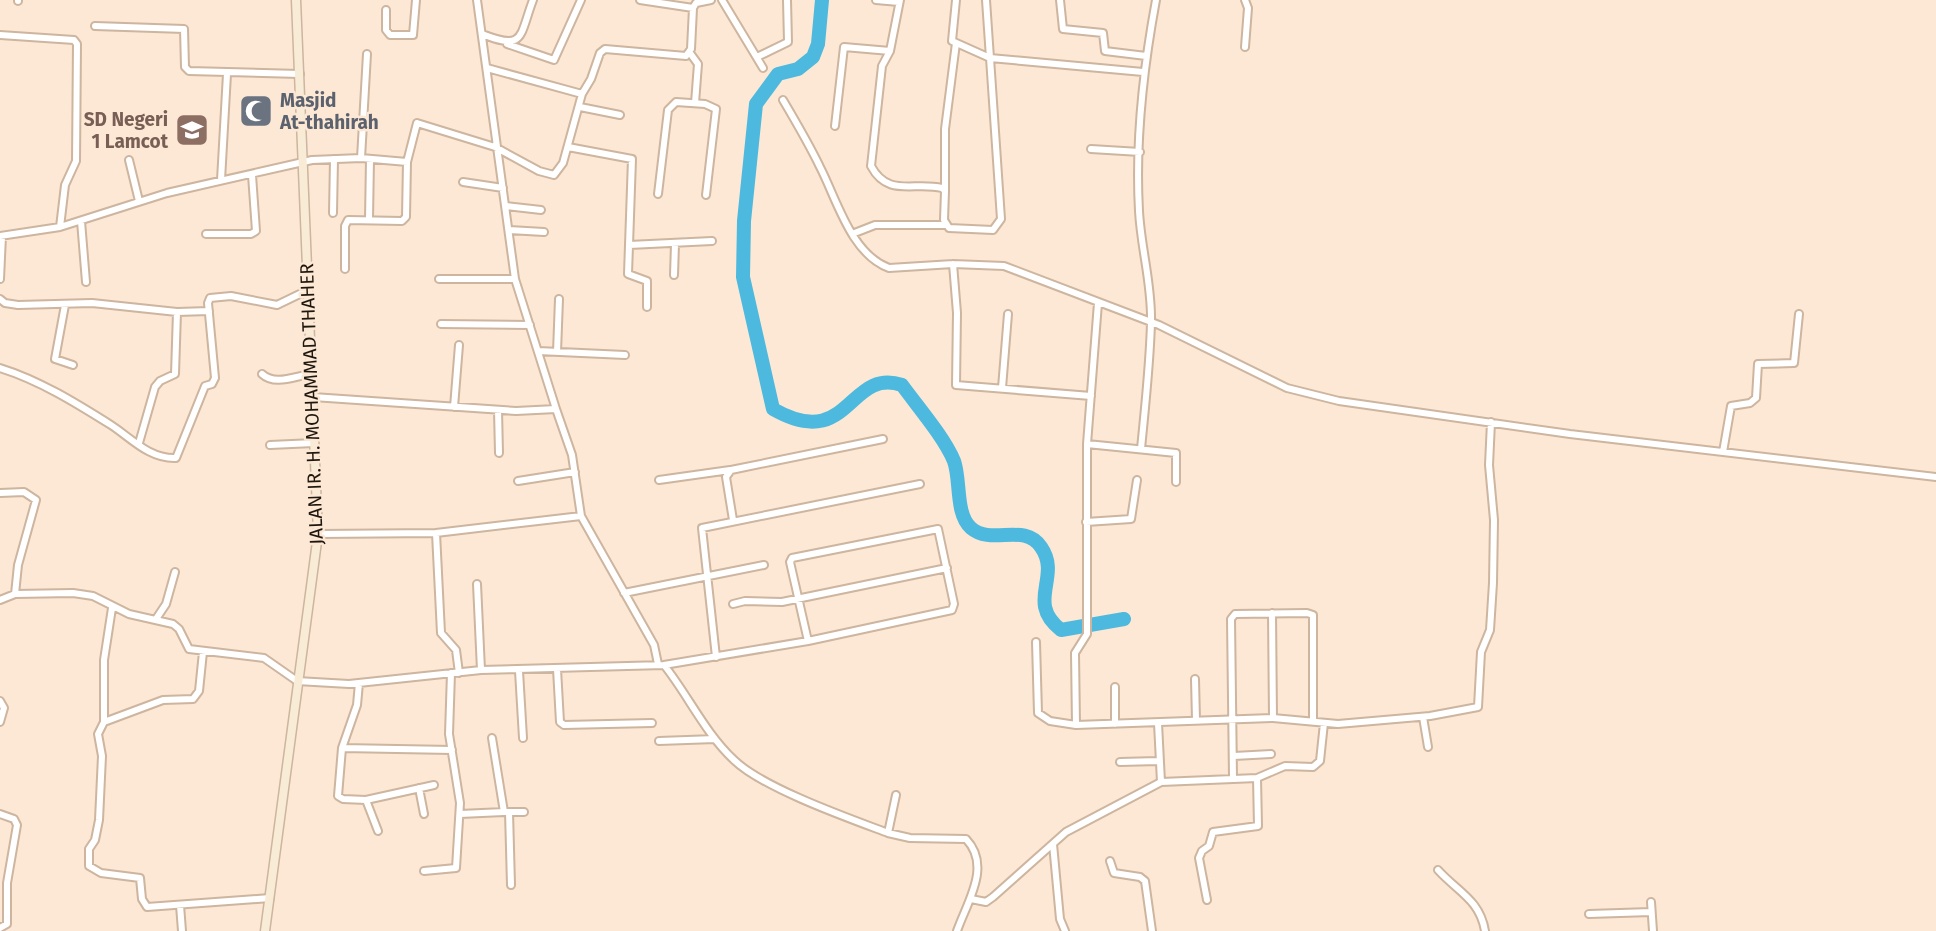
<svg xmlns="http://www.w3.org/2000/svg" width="1936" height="931" viewBox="0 0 1936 931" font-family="'Fira Sans',sans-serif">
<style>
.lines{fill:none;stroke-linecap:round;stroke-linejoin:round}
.river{stroke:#4db9de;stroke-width:14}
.street-casing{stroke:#cdb59f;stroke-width:10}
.secondary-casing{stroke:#cdb59f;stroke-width:11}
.street{stroke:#fff;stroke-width:6}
.secondary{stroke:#f9ecd6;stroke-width:8}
.labels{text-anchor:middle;stroke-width:5;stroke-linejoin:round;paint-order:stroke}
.worship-label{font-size:19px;font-weight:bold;fill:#5b616d;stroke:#fce8d5;text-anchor:start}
.education-label{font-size:19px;font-weight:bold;fill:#785e54;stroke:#fce8d5;text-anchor:end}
.street-label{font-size:19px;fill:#1f170e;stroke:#fce8d5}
</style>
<rect width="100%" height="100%" fill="#fce8d5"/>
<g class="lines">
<!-- river -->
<path class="river" d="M 822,0 L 818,44 L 813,57 L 798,69 L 778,74 L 756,104 L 744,221 L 743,277 L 773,409 C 850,453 848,367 902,385 C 918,407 944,437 954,461 C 961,480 955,514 971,528 C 992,546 1024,522 1041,547 C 1062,577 1025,602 1061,630 L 1124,619"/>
<defs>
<path id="street" d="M 18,0 L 18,1
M 640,0 L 693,8
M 722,0 L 763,68
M 876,0 L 899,2
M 900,0 L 890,51 L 882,66 L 871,166 C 888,198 914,181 942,188 L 945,191 L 944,220 L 949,228 L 993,230 L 1001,219 L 990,58 L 952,41 L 956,0
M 986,0 L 990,58 L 1143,72
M 1060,0 L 1063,29 L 1103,33 L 1105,51 L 1146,56
M 386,10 L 386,30 L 390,35 L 413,35 L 416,0
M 95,26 L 184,29 L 185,67 L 189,71 L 300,74
M 482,34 C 525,51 519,37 533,0
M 0,35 L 74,40 L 77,44 L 76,161 L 65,185 L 60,227
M 507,44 L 554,60 L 581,0
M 1245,47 L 1248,8 L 1245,0
M 690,53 L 698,64 L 695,103
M 757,57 L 788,42 L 787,0
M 487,68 L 582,94
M 783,100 C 796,122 809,144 820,167 C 837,200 851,254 889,268 L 953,264 L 1004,266 L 1159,325 L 1287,388 L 1339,401 L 1570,434 L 1936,477
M 580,107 L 620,115
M 835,126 L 844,47 L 890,51
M 568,147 L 632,159 L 628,274 L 647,281 L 647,307
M 1091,149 L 1140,152
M 361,158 L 367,54
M 129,160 L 139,201
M 221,180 L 227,74
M 463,182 L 503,188
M 945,191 L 945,129 L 956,43
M 658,194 L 668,110 L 676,102 L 705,104 L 716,109 L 706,195
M 506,206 L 541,210
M 333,213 L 334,159
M 369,219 L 370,159
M 81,221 L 86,282
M 509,230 L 544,232
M 206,234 L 251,234 L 256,231 L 252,175
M 852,234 L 875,225 L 945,225
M 0,236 L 60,227 L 167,193 L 312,160 L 361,158 L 407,162 L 417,123 L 495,147 L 539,171 L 554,175 L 563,163 L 582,94 L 591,79 L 600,53 L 605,49 L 686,56 L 691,49 L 693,8 L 696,3 L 711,0
M 629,245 L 712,241
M 953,264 L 957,313 L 956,385 L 1091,396
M 345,269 L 345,226 L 348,220 L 402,221 L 406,217 L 407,162
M 674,275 L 675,244
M 0,279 L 2,236
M 439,279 L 515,279
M 0,299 L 5,303 L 18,305 L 92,303 L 177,312 L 209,311
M 1098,303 L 1087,444 L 1087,634 L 1075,653 L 1076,725 L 1273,718 L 1338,724 L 1430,716 L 1478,707 L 1481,652 L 1490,630 L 1493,583 L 1494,520 L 1489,465 L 1491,422
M 65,305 L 55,359 L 73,365
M 441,324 L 530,325
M 538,351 L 625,355
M 557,352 L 559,299
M 0,368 C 39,380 76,403 111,425 C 131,438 149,459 176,458 L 205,386 L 212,384 L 215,378 L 208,303 L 210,298 L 231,296 L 277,305 L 308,290
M 262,374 C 275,386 295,376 311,374
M 1002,388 L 1008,314
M 313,397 L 516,411 L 556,409 L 515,279 L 477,0
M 454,407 L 459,345
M 556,409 L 572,455 L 581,516 L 654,645 L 658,664
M 498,410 L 499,453
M 139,443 L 155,387 L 160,381 L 175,374 L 177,312
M 1087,444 L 1176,453 L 1176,482
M 270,445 L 314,443
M 1141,449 C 1145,407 1150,364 1151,322 C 1152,284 1141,249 1139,211 C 1135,139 1143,70 1156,0
M 1723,452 L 1731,406 L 1750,403 L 1756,398 L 1758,364 L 1794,363 L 1799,314
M 659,480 L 730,470
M 518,481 L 575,472
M 0,493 L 24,492 L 36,500 L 18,565 L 15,594
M 733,520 L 726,477 L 731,470 L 883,439
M 1086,522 L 1131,519 L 1137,480
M 436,533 L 581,516
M 318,534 L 436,533 L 441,633 L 456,650 L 459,673
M 477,584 L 481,670
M 624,593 L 764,565
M 0,600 L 15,594 L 73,593 L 93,596 L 129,614 L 173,624 L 179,629 L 189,649 L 264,658 L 297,681 L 349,684 L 481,670 L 664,665 C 688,695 705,733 734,760 C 763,788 848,818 888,833 L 910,838 L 966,839 C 992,866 967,902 957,931
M 733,604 L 745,601 L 782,602 L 947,568
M 112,608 L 104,660 L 104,722 L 98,734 L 102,756 L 99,820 L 95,840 L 89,849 L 89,866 L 101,873 L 140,878 L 142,899 L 147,907 L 270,898
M 1272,613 L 1273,718
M 156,619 L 166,604 L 175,572
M 1036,642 L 1038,713 L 1050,721 L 1076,725
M 716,657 L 702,528 L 920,484
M 664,665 L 808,641 L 952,610 L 954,604 L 938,529 L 792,558 L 790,562 L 808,641
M 557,669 L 560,722 L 564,725 L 652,723
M 519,671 L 523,738
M 1195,679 L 1196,720
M 1115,687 L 1115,724
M 0,701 L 4,708 L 0,722
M 1423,717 L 1428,747
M 104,722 L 163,700 L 193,699 L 199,691 L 203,652
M 1158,723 L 1161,782
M 659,741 L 715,739
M 342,748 L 357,705 L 359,683
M 1234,756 L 1271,754
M 1120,762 L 1158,761
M 1233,778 L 1231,619 L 1235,614 L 1307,613 L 1313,615 L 1313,720
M 419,788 L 424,814
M 366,800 L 434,785
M 506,812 L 524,812
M 509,812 L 511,885
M 0,814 L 14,819 L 17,825 L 7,883 L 7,924 L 0,928
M 460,814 L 504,812 L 492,738
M 378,831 L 366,800 L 343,799 L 338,796 L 342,748 L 452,750
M 888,833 L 896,795
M 1053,844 L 1060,919 L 1065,931
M 1110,861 L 1114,873 L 1140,877 L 1145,881 L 1152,931
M 1438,870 C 1458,892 1480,900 1485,931
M 424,871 L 456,868 L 460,803 L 449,734 L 451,673
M 971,899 L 986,902 L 993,897 L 1066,832 L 1161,782 L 1257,778 L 1285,766 L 1313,767 L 1320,761 L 1324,723
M 1207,900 L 1199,858 L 1202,851 L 1209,846 L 1213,832 L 1258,826 L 1257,778
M 1651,902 L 1653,931
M 180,905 L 182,931
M 1589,914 L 1651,912"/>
<path id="secondary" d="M 265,931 L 318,534 L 296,0"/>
</defs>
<!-- street casing -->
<use href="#street" class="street-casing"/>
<!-- secondary casing -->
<use href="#secondary" class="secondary-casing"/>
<!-- street -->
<use href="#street" class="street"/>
<!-- secondary -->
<use href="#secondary" class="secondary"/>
</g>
<!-- icons -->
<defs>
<symbol id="mosque-square" viewBox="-11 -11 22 22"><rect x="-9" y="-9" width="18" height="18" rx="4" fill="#6b7280" stroke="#fce8d5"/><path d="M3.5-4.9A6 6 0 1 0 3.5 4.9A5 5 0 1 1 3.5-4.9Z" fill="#fff"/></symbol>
<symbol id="school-square" viewBox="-11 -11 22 22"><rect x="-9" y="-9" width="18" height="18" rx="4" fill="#8d6e63" stroke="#fce8d5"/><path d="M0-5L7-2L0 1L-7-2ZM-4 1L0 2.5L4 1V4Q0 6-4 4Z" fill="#fff"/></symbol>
</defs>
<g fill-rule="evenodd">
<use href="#mosque-square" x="237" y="92" width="38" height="38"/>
<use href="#school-square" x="173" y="111" width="38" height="38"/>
</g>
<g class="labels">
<!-- worship labels -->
<g class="worship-label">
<text x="280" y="107">Masjid<tspan x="280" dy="22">At-thahirah</tspan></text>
</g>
<!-- education labels -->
<g class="education-label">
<text x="168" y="126">SD Negeri<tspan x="168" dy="22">1 Lamcot</tspan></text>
</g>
<!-- street labels -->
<g class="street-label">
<text transform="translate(311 404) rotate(-92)" y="7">JALAN IR. H. MOHAMMAD THAHER</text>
</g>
</g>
</svg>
